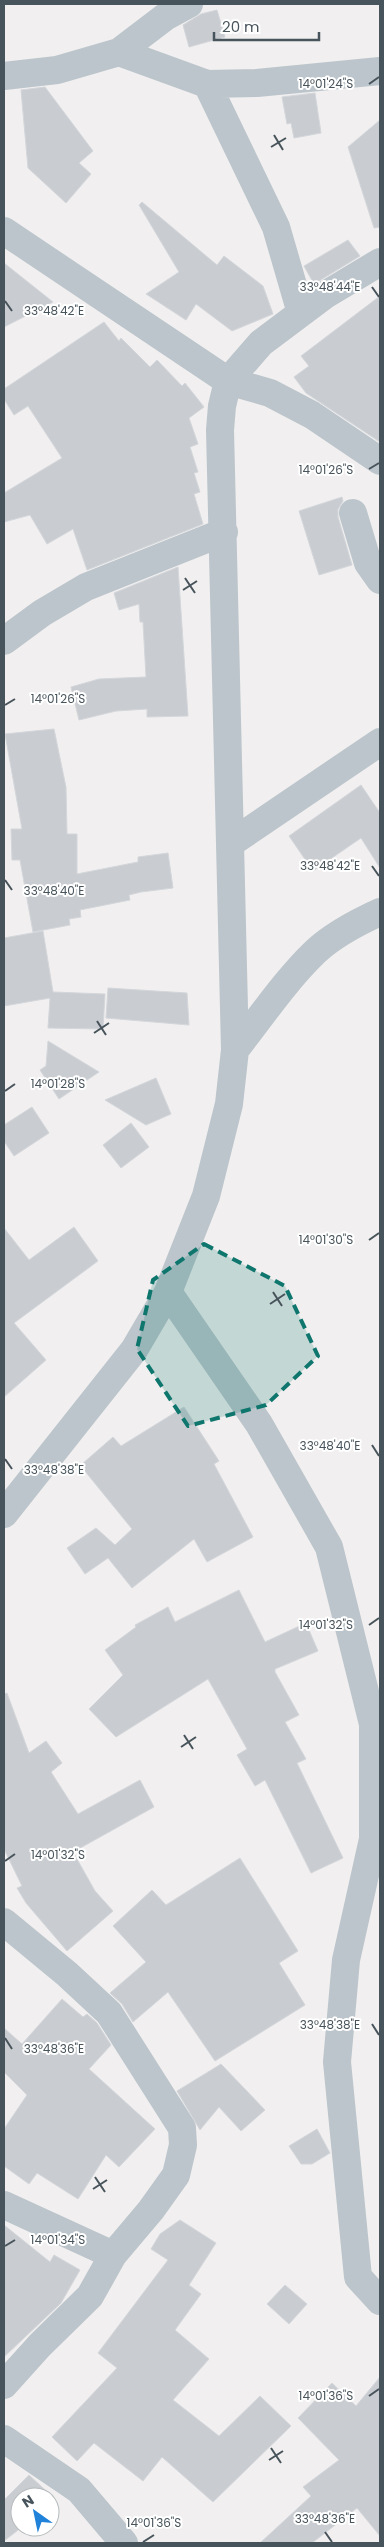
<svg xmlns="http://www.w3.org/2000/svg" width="384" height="2547" viewBox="0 0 384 2547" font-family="Poppins,sans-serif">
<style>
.building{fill:#c9ccd1;stroke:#d3d6da}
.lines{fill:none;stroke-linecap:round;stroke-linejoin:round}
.minor{stroke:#bbc5cb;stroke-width:28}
.marked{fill:#0f766e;fill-opacity:0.2;stroke:#0f766e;stroke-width:4;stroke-dasharray:10 6;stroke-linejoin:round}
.ticks{fill:none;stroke:#48545b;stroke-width:2}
.ticks-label{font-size:12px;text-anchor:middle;fill:#48545b;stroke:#fff;stroke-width:4;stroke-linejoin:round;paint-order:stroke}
</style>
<rect width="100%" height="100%" fill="#f1efef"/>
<!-- building -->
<path class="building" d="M 217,10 L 225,37 L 189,47 L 183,25 L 201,14 Z
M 45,87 L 93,151 L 79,163 L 91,174 L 66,203 L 28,168 L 21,90 Z
M 315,93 L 321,133 L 294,138 L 291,123 L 287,124 L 282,97 Z
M 380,120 L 380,227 L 374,228 L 348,147 Z
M 142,202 L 217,265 L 224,256 L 263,286 L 273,314 L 232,331 L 196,304 L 186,320 L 146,294 L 179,272 L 139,205 Z
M 348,240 L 360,256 L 314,284 L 304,266 Z
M 4,263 L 53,302 L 4,327 Z
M 380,296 L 380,442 L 306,393 L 294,377 L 309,366 L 301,356 Z
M 104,322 L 119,341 L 121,338 L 150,367 L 157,360 L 182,386 L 185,383 L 204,407 L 189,418 L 198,444 L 190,447 L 198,472 L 194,473 L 200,492 L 194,494 L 203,524 L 87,570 L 73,529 L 47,544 L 30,515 L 4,522 L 4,493 L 62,458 L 28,406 L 14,415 L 4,399 L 4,389 Z
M 342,497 L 343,501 L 338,509 L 338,517 L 352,565 L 319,575 L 299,511 Z
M 178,567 L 188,716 L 147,717 L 147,709 L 116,711 L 79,720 L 71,687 L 99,679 L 146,677 L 143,622 L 140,622 L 139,604 L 119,610 L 114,593 Z
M 54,729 L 66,787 L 67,834 L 77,834 L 77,874 L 138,862 L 138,857 L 168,853 L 173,888 L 141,892 L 129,895 L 130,900 L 80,910 L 81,917 L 69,919 L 70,925 L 33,932 L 20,860 L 12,860 L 11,829 L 22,829 L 5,734 Z
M 361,785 L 380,813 L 380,868 L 361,838 L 313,871 L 289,836 Z
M 43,931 L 53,992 L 105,994 L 103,1029 L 48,1028 L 50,998 L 4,1006 L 4,938 Z
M 108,988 L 187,993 L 189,1025 L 106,1018 Z
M 48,1041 L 99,1072 L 59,1099 L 40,1070 L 46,1066 Z
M 156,1078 L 171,1114 L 146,1125 L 105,1100 Z
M 32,1107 L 49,1133 L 14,1156 L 4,1141 L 4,1125 Z
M 131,1123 L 149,1147 L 121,1168 L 103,1145 Z
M 74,1227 L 98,1261 L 14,1323 L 46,1360 L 4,1397 L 4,1228 L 29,1260 Z
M 184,1407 L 219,1461 L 214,1464 L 253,1537 L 207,1562 L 194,1539 L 132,1588 L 108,1558 L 85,1574 L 67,1548 L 96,1528 L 115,1545 L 132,1529 L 84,1470 L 86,1469 L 82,1464 L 113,1437 L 121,1446 Z
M 239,1590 L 265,1642 L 306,1623 L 318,1651 L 275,1669 L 275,1672 L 299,1715 L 285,1722 L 306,1759 L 297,1763 L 343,1858 L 311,1873 L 265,1780 L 255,1786 L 237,1755 L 247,1749 L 208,1679 L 116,1737 L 89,1709 L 123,1675 L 105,1650 L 136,1627 L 135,1625 L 168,1607 L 175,1622 Z
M 7,1693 L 29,1753 L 46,1741 L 62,1763 L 51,1772 L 78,1814 L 140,1780 L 154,1807 L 73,1852 L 95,1891 L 113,1911 L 67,1951 L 26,1903 L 17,1888 L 22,1886 L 4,1849 L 4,1694 Z
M 240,1858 L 298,1951 L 279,1963 L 305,2005 L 215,2061 L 168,1992 L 133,2022 L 122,2004 L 110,1993 L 146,1962 L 113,1926 L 152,1890 L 166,1905 Z
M 62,1999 L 83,2017 L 87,2014 L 97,2023 L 111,2045 L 89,2069 L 155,2129 L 119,2167 L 106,2155 L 78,2199 L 37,2173 L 29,2184 L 4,2166 L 4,2129 L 27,2095 L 4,2072 L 4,2028 L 22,2044 Z
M 221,2064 L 265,2110 L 241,2131 L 219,2107 L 200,2130 L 177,2091 Z
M 317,2129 L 330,2153 L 312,2164 L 301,2164 L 289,2146 Z
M 180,2220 L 216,2243 L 189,2285 L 201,2294 L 175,2330 L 209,2359 L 173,2400 L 219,2436 L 260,2396 L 291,2426 L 213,2502 L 162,2457 L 143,2481 L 94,2443 L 77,2461 L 52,2437 L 117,2368 L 98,2353 L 168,2260 L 151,2249 L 160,2234 Z
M 4,2225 L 50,2262 L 54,2255 L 80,2270 L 61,2303 L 4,2357 Z
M 285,2285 L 307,2304 L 289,2324 L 267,2304 Z
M 380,2377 L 380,2536 L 357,2508 L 312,2543 L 260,2543 L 311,2496 L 303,2487 L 339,2460 L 298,2418 L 332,2383 L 356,2406 Z
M 29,2475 L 56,2500 L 50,2504 L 50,2497 L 20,2497 L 22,2527 L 4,2541 L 4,2500 Z"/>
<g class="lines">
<!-- minor -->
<path class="minor" d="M 119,52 L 207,84 L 257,83 L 380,71
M 4,76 L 57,70 L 119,52 L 165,17 L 189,4
M 207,84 L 276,227 L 301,313
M 4,231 L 228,381 L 270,393 L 312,415 L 380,461
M 353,513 L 368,563 L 380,580
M 4,641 L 42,613 L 86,587 L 224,532
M 231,843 L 380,742
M 235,1050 C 261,1017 285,981 315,952 C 333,935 358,922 380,912
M 168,1292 L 259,1424 L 329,1547 L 373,1724 L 373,1839 L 346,1960 L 337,2062 L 358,2277 L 380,2301
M 4,1514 L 134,1350 L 168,1292 L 206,1196 L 229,1104 L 235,1050 L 220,430 L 222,406 L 228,381 L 261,343 L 325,295 L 380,262
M 4,1922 L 67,1974 L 109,2013 L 182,2128 L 183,2145 L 176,2175 L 151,2210 L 113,2255 L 90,2296 L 40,2345 L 4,2385
M 4,2205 L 113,2255
M 4,2439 L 79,2490 L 124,2543"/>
</g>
<!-- marked area -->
<path class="marked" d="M 204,1244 L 285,1286 L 318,1356 L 266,1405 L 188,1426 L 137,1349 L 153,1280 Z"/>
<!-- ticks -->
<path class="ticks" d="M 369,84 L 379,77M 274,135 L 283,150M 271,147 L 286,138M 372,287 L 379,297M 5,301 L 12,311M 369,469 L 379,463M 185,578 L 195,593M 183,590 L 197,581M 5,705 L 15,699M 372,866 L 379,876M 5,880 L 12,890M 97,1021 L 106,1035M 94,1033 L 109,1023M 5,1091 L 15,1084M 369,1240 L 379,1233M 273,1292 L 282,1306M 270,1304 L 285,1294M 372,1445 L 379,1456M 5,1459 L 12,1469M 369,1625 L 379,1618M 184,1735 L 193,1749M 181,1747 L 196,1737M 5,1861 L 15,1854M 372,2024 L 379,2035M 5,2038 L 12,2049M 95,2177 L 105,2192M 93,2189 L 107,2180M 5,2246 L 15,2240M 369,2396 L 379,2389M 271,2448 L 281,2463M 269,2460 L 283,2451M 325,2532 L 332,2542M 143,2542 L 154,2535"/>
<g class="ticks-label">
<text x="326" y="88">14°01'24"S</text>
<text x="330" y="291">33°48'44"E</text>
<text x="54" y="315">33°48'42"E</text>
<text x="326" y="474">14°01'26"S</text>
<text x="58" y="703">14°01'26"S</text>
<text x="330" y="870">33°48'42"E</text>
<text x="54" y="895">33°48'40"E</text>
<text x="58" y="1088">14°01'28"S</text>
<text x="326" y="1244">14°01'30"S</text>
<text x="330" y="1450">33°48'40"E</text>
<text x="54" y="1474">33°48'38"E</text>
<text x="326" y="1629">14°01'32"S</text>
<text x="58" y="1859">14°01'32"S</text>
<text x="330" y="2029">33°48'38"E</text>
<text x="54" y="2053">33°48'36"E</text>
<text x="58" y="2244">14°01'34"S</text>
<text x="326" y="2400">14°01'36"S</text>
<text x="325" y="2523">33°48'36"E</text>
<text x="154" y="2527">14°01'36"S</text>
</g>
<!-- border -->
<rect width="384" height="2547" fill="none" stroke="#48545b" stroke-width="10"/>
<!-- north arrow -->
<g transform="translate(35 2512) rotate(327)"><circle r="24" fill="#ffffff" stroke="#b6bbbd"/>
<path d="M0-4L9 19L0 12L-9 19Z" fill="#2182d9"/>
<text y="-8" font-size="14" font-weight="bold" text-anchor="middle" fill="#48545b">N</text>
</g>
<!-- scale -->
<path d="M214 32v8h105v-8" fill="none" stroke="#48545b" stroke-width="2.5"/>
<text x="222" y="32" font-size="15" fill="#48545b" stroke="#ffffff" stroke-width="4" paint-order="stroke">20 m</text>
</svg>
